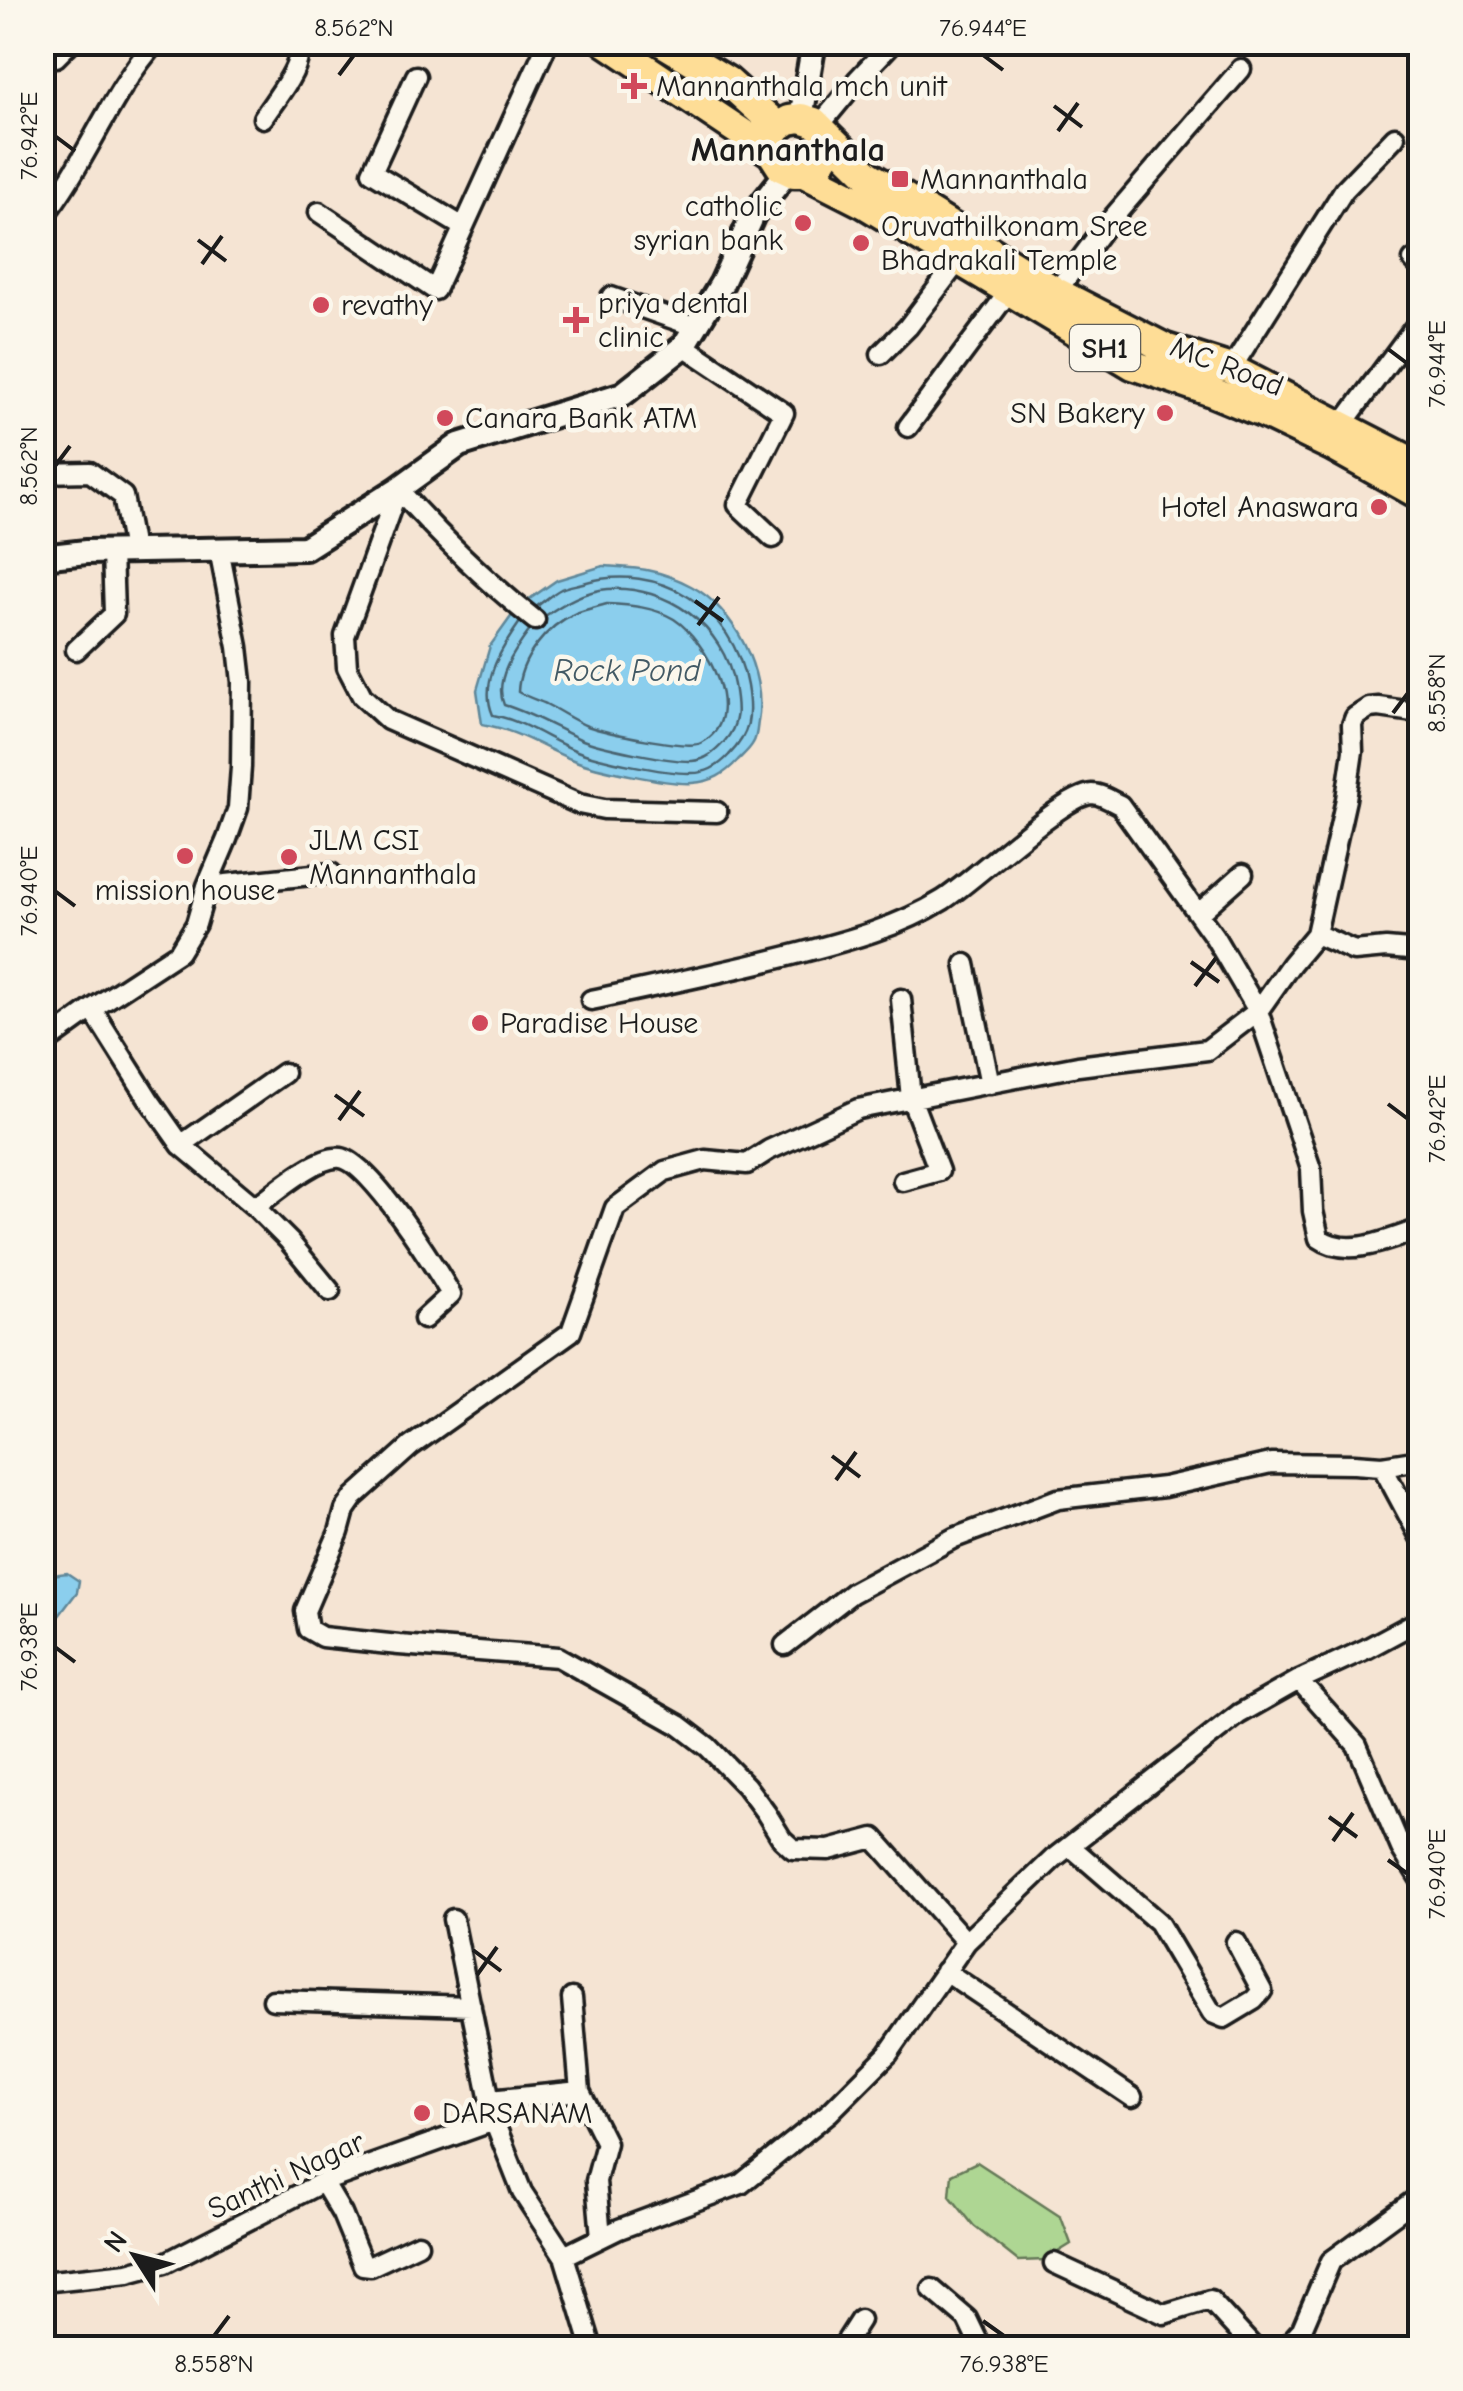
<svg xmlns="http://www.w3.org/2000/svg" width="1463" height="2391" viewBox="0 0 1463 2391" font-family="'Comic Neue',sans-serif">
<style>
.green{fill:#aed693;stroke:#657958;stroke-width:2.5}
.water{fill:#8bceed;stroke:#5f8799;stroke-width:2.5}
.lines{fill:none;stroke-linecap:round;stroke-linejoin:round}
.shore{stroke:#486370;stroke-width:2.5}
.minor-casing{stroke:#1c1c1c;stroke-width:25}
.secondary-casing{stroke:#1c1c1c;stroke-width:30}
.primary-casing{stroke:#1c1c1c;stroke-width:35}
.minor{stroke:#fbf7ec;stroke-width:18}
.secondary{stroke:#fbf7ec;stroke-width:22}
.primary{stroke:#fedd96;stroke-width:28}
.ticks{fill:none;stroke:#1c1c1c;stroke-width:4}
.poi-dot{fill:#d1495b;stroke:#fbf7ec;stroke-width:4}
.labels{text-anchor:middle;stroke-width:9;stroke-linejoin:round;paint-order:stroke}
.shield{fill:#fbf7ec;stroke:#5f5e5a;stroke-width:2.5}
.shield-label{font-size:28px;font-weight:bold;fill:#1c1c1c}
.poi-label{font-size:30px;fill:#1c1c1c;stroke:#fbf7ec;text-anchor:start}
.street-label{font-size:30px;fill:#1c1c1c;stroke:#fbf7ec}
.water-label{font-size:32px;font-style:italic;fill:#435a65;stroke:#fbf7ec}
.quarter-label{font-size:35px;font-weight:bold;fill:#1c1c1c;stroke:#fbf7ec}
.neatline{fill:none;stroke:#1c1c1c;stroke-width:4}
.ticks-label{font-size:25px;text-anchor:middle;fill:#1c1c1c}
</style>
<rect width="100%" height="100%" fill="#f5e4d3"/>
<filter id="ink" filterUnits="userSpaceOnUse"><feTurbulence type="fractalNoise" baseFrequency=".01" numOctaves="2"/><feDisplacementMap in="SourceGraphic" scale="20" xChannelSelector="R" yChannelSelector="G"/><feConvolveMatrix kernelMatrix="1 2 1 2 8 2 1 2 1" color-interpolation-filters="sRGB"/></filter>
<g filter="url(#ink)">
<!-- green -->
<path class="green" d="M 977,2162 L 1061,2217 L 1071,2244 L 1045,2260 L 1018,2261 L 974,2226 L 950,2196 L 952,2174 Z"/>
<!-- water -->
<path class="water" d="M 603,566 C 638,568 659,569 691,586 C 734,608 767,673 758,721 C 757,728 757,737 753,743 C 750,749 743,755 738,760 C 725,774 712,782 692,783 C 671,785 594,769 573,760 C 542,747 516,730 482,724 L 477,690 L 490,646 L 518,607 L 557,580 Z
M 67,1573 L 79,1581 L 77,1592 L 43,1637 L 43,1576 Z"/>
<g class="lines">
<!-- shore -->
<path class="shore" d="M 607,604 C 630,605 654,607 674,619 C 706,640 750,718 701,743 C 687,750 604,732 587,726 C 573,720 560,711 546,704 C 537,700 527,697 518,692 C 519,660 546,626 576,613 C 586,609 597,607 607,604 Z
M 520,622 C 501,649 479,683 493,715 C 524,721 548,739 577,751 C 599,760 664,773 689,773 C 705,774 718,767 729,755 C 750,734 752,716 747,686 C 734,608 659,561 583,583 C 576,585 568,586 561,589 C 553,593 544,601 536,607
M 530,630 C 515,650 493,680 504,705 C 531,713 554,727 580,739 C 599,747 672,762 692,761 C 706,760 715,752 724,742 C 740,724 738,708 734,685 C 724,626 667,585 608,589 C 584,591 564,603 545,616"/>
<defs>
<path id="minor" d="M 44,42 L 56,57 L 71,42
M 1405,42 L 1420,56
M 416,76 L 372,172 L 463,227
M 263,118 C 272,104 297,73 298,57 C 298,49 296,48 290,42
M 819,126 L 858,79 L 893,42
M 319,212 L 435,290 L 548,42
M 42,218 C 86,164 110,93 156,42
M 1413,260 L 1420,267
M 1056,292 L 1103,229 L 1241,69
M 611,297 L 696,327
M 684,346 L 784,413 L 738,505 L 773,538
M 881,354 L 908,327 L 959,260
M 1231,369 L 1344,190 L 1395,137
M 1342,425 L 1420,320
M 908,427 L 1010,290
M 42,473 L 90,472 L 123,496 L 133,550
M 535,620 C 483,579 442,538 398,489 L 345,636 L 347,667 L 362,696 L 388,720 L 579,804 L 604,809 L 717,812
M 76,650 L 114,614 L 112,551
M 207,886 L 331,873
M 1198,914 L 1243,874
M 1316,934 L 1354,951 L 1386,948 L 1420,951
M 965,964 L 990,1084
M 901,999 L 911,1098 L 939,1171 L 903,1181
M 591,1000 C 661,985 731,971 800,953 C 850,940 899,927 943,900 C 974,881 1063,795 1092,794 C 1102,794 1111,801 1120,805 L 1214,936 L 1258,1011 L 1311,1169 L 1313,1211 L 1319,1238 C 1348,1259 1390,1239 1420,1229
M 92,1009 L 150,1101 L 181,1145 L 255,1207 L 289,1241 L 330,1291
M 42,1045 L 92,1009 L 179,952 L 196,924 L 207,886 L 227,839 L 238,808 L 241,767 L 242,682 L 238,647 L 219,549
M 181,1145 L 284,1073
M 255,1207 C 275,1193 317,1155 341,1158 C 370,1162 435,1267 451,1294 L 424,1319
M 1382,1466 L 1420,1460
M 785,1645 L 852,1593 L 954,1538 L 1058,1499 L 1164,1487 L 1271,1463 L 1354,1464 L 1382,1466 L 1420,1537
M 1299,1680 L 1357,1745 L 1401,1848 L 1420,1879
M 1070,1846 L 1158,1922 L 1212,2013 L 1224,2018 L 1254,2000 L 1262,1991 L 1236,1942
M 453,1919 L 494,2121 L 522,2192 L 564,2256
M 966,1942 L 874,1838 L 829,1850 L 793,1849 L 782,1839 L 766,1813 L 746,1786 L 708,1747 L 679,1725 L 558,1657 L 399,1645 L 322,1637 L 308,1629 L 305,1611 L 339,1532 L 345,1510 L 354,1497 L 411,1446 L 571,1332 L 615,1208 L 665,1171 L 705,1160 L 747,1164 L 769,1150 L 858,1109 L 1078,1066 L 1207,1050 L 1258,1011 L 1291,964 L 1316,934 L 1346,799 L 1353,751 L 1352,725 L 1355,717 L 1369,708 L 1379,707 L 1420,713
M 945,1971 L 1132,2097
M 572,1998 L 580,2091 L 606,2143 L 596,2181 L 601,2237
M 273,2000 L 471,2006
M 490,2100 L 580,2091
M 323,2182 L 342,2214 L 363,2265 L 371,2266 L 418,2244
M 1054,2263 L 1164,2314 L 1210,2300 L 1254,2348
M 42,2282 L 128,2273 L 165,2263 L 323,2182 L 494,2121
M 932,2289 L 967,2319 L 981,2348
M 592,2348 L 564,2256 L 619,2229 L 741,2184 L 830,2112 L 888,2054 L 966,1942 L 1054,1858 L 1239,1714 L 1299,1680 L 1366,1649 L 1420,1620
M 842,2348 L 860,2320
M 1285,2348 L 1302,2329 L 1331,2261 L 1420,2196"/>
<path id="secondary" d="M 801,118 L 814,42
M 42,557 L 86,552 L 305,548 L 398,489 L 459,445 L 623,394 L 684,346 L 722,283 L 753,215 L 788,171"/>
<path id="primary" d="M 606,42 L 772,153
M 662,42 L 727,81 L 778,127
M 826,136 L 826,154 L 820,164 L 804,173 L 794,173 L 781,167 L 772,153 L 773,135 L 778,127 L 789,120 L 801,118 L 814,122 L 868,175 L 1056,292 L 1165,348 L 1231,369 L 1420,466
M 804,173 L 865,204 L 1133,365 L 1212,392 L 1263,413 L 1332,446 L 1420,495"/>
</defs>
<!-- minor casing -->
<use href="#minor" class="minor-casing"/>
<!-- secondary casing -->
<use href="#secondary" class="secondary-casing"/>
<!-- primary casing -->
<use href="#primary" class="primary-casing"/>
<!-- minor -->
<use href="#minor" class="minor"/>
<!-- secondary -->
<use href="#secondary" class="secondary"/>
<!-- primary -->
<use href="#primary" class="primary"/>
</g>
</g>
<!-- ticks -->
<path class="ticks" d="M 983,55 L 1003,70M 339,75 L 354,55M 1054,106 L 1082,127M 1058,131 L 1078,103M 55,136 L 75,151M 198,240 L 226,261M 202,264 L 222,236M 1388,349 L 1408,364M 55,466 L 70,446M 695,601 L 723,621M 698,625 L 719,597M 1393,713 L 1408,693M 55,891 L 75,906M 1191,962 L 1219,982M 1195,986 L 1216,958M 335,1095 L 364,1116M 1388,1104 L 1408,1119M 339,1120 L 360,1091M 832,1456 L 860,1477M 836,1480 L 856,1452M 55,1647 L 75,1662M 1329,1817 L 1357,1837M 1333,1841 L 1353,1813M 1388,1860 L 1408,1874M 473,1950 L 501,1971M 477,1975 L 497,1947M 983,2321 L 1004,2336M 214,2336 L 229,2316"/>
<!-- markers -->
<g class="poi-dot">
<path d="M629 71h10v10h10v10h-10v10h-10v-10h-10v-10h10z"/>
<rect x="890" y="169" width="20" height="20" rx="5"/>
<circle cx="803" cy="223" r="10"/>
<circle cx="861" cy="243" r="10"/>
<circle cx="321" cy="305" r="10"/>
<path d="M571 305h10v10h10v10h-10v10h-10v-10h-10v-10h10z"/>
<circle cx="1165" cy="413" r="10"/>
<circle cx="445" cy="418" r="10"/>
<circle cx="1379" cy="507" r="10"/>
<circle cx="185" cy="856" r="10"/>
<circle cx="289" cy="857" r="10"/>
<circle cx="480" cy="1023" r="10"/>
<circle cx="422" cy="2113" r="10"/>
</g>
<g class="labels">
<!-- shield labels -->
<rect class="shield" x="1070" y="325" width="70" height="46" rx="8"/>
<g class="shield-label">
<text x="1105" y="358">SH1</text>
</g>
<!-- poi labels -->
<g class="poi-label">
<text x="656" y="96">Mannanthala mch unit</text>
<text x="920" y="189">Mannanthala</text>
<text x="783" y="216" text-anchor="end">catholic<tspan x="783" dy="34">syrian bank</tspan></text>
<text x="881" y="236">Oruvathilkonam Sree<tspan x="881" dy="34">Bhadrakali Temple</tspan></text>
<text x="598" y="313">priya dental<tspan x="598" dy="34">clinic</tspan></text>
<text x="341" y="315">revathy</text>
<text x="1145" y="423" text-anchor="end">SN Bakery</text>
<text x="465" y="428">Canara Bank ATM</text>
<text x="1359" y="517" text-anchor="end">Hotel Anaswara</text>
<text x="309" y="850">JLM CSI<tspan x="309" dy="34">Mannanthala</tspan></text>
<text x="185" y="900" text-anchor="middle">mission house</text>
<text x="500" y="1033">Paradise House</text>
<text x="442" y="2123">DARSANAM</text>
</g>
<!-- street labels -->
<g class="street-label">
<text transform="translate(1227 366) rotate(21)" y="10">MC Road</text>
<text transform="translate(286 2175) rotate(-25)" y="10">Santhi Nagar</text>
</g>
<!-- water labels -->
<g class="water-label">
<text x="627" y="681">Rock Pond</text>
</g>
<!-- quarter labels -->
<g class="quarter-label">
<text x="788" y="161">Mannanthala</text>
</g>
</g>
<!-- margin -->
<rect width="1463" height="2391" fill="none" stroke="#fbf7ec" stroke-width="110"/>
<!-- north arrow -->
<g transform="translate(135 2256) rotate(306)" stroke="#fbf7ec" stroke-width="8" paint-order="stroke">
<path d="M0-8L18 38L0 25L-18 38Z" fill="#1c1c1c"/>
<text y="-15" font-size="28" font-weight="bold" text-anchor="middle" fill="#1c1c1c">N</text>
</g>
<rect x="55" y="55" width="1353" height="2281" class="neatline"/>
<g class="ticks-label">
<text x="354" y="36">8.562°N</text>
<text x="983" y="36">76.944°E</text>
<text transform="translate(28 136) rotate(-90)" y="9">76.942°E</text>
<text transform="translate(1436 364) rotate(-90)" y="9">76.944°E</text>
<text transform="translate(28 466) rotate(-90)" y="9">8.562°N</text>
<text transform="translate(1436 693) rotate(-90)" y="9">8.558°N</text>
<text transform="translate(28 891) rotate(-90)" y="9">76.940°E</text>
<text transform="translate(1436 1119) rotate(-90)" y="9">76.942°E</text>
<text transform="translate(28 1647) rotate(-90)" y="9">76.938°E</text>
<text transform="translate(1436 1874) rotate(-90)" y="9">76.940°E</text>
<text x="214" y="2372">8.558°N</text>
<text x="1004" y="2372">76.938°E</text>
</g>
</svg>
